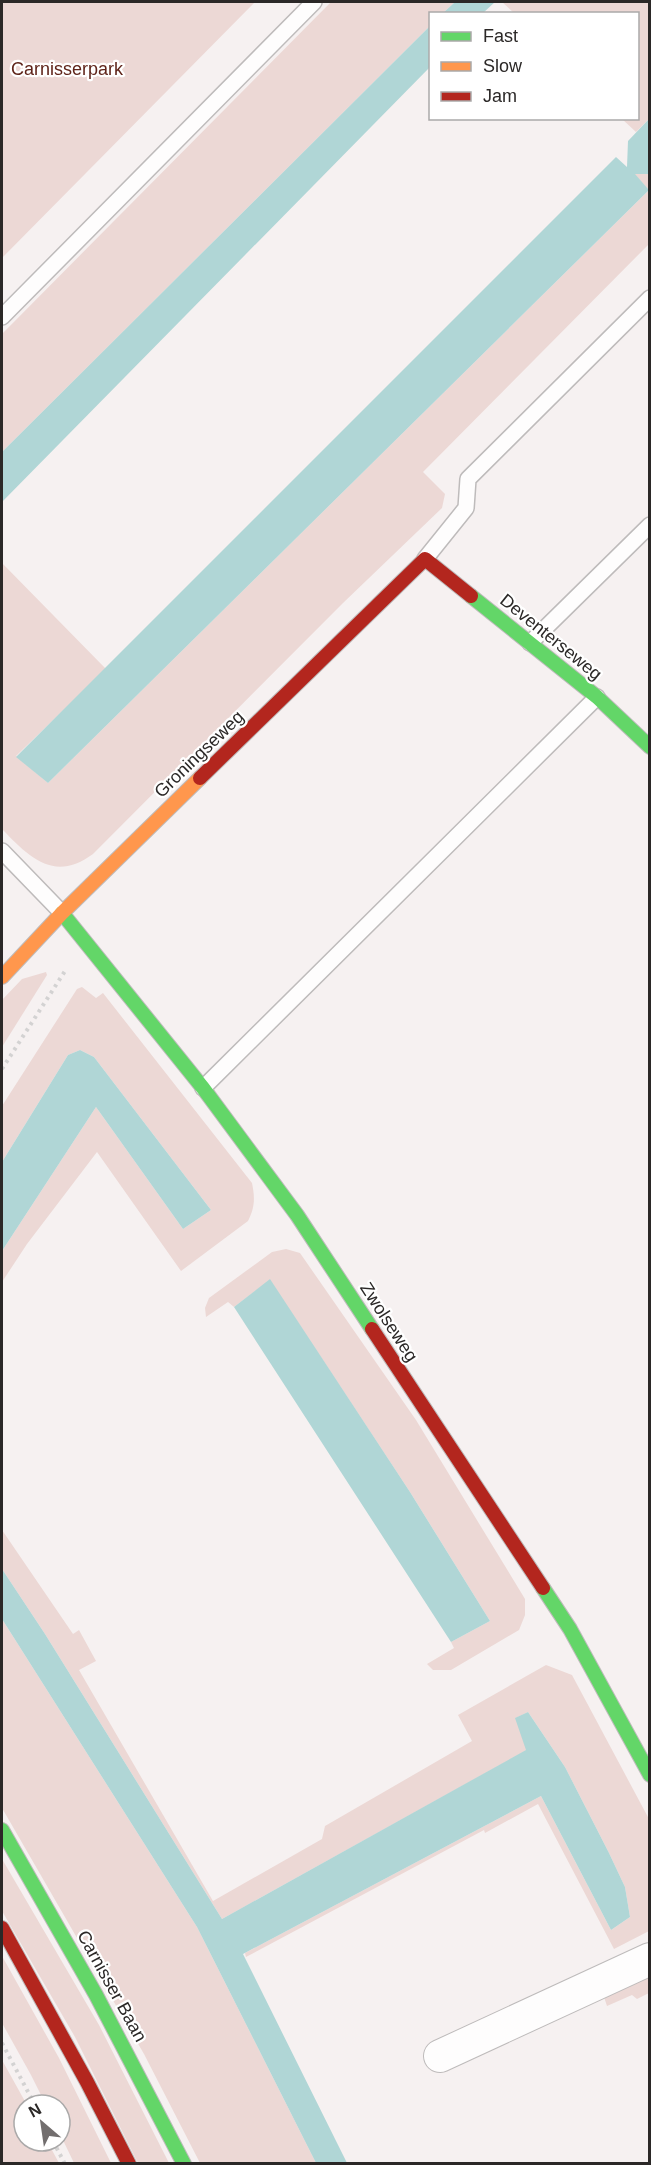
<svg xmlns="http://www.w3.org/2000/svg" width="651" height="2165" viewBox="0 0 651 2165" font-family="Helvetica,sans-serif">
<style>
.green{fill:#ecd8d5}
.water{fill:#b0d6d6}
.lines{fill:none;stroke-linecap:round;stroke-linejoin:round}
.lane-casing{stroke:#bebbbb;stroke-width:18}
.street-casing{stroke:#bebbbb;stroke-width:34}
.fast-casing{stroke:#bebbbb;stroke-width:16}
.slow-casing{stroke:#bebbbb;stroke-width:16}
.jam-casing{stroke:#bebbbb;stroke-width:16}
.path{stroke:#d3d2d2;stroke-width:4;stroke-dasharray:3 4.5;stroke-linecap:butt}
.lane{stroke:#fefdfd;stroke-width:15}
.street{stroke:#fefdfd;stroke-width:32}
.fast{stroke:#63d668;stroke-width:14}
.slow{stroke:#ff974d;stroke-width:14}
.jam{stroke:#b3261e;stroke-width:14}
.labels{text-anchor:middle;stroke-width:4.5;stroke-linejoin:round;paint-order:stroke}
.park-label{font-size:18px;fill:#5f241a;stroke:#fff}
.street-label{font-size:18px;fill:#2b2827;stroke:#fff}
</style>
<rect width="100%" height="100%" fill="#f6f1f1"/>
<!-- green -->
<path class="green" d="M 2,2 L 255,2 L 2,258 Z
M 331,2 L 455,2 L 443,13 L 430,14 L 430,26 L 2,452 L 2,334 Z
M 502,2 L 649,2 L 649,119 L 636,132 L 622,119 L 638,118 L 638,14 L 514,13 Z
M 634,174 L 649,174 L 649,244 L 423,472 L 445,494 L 442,508 L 343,603 L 93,854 C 54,883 29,857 2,829 L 2,563 L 106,669 L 16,756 L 48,783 L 649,190 Z
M 46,972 L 47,975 L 2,1047 L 2,1000 L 22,979 Z
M 82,987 L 96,998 L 103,993 L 252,1183 C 255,1198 255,1207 248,1221 L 181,1271 L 97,1152 L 27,1244 L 2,1282 L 2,1251 L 96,1107 L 183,1229 L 211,1210 L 94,1057 L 80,1050 L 68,1055 L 2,1162 L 2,1106 L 77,989 Z
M 286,1249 L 300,1253 L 416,1420 L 525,1599 L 525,1615 L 519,1630 L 451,1670 L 433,1670 L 427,1664 L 454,1648 L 451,1642 L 490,1621 L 410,1492 L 270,1280 L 234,1307 L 228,1302 L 206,1317 L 205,1308 L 209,1298 L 272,1252 Z
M 2,1530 L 73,1634 L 79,1630 L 96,1661 L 79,1670 L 213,1901 L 322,1839 L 325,1826 L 472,1741 L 458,1715 L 546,1665 L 572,1675 L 649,1819 L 649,1931 L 614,1949 L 538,1804 L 485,1833 L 484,1830 L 246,1957 L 245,1953 L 541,1796 L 611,1930 L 630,1917 L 625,1887 L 609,1853 L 565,1767 L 528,1712 L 516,1718 L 527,1750 L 222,1919 L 45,1634 L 2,1569 Z
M 2,1619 L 197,1927 L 316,2163 L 200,2163 L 144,2054 L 2,1808 Z
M 2,1859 L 99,2025 L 169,2163 L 138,2163 L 75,2037 L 2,1911 Z
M 2,1956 L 59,2058 L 111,2163 L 74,2163 L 60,2134 L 60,2105 L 46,2105 L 31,2075 L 2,2023 Z
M 649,1972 L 649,1993 L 637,1999 L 632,1995 L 607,2006 L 604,1997 Z
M 2,2060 L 27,2105 L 24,2105 L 24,2141 L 47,2141 L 59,2163 L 2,2163 Z"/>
<!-- water -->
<path class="water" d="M 455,2 L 495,2 L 483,13 L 443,13 Z
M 430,26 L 430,67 L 2,502 L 2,452 Z
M 649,119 L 649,174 L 635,174 L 649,190 L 48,783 L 16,757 L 616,157 L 627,167 L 628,141 Z
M 80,1050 L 94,1057 L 211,1210 L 183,1229 L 96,1107 L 2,1251 L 2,1162 L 68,1055 Z
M 270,1279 L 410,1492 L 490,1621 L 451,1642 L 234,1307 Z
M 2,1569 L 45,1634 L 222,1919 L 526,1750 L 515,1718 L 528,1712 L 565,1767 L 609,1853 L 625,1887 L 630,1917 L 611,1930 L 541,1796 L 243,1954 L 347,2163 L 316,2163 L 197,1927 L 2,1619 Z"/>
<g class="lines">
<defs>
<path id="lane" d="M 2,317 L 314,2
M 425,559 L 466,508 L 468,479 L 650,298
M 530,643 L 650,525
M 2,851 L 62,913
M 203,1088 L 597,697"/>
<path id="street" d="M 440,2056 L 650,1959"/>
<path id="fast" d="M 471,596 L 597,697 L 650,747
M 62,913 L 203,1088 L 297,1215 L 372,1329
M 543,1588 L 570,1629 L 650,1775
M 2,1830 L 96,1995 L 184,2164"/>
<path id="slow" d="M 2,977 L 62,913 L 200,778"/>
<path id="jam" d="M 200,778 L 425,559 L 471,596
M 372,1329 L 543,1588
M 2,1928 L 87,2082 L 129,2164"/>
</defs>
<!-- lane casing -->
<use href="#lane" class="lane-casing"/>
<!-- street casing -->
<use href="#street" class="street-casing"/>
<!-- fast casing -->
<use href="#fast" class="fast-casing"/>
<!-- slow casing -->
<use href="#slow" class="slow-casing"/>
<!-- jam casing -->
<use href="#jam" class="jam-casing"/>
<!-- path -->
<path class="path" d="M 2,1069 L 65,971
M 2,2043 L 35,2105
M 53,2141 L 65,2164"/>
<!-- lane -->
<use href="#lane" class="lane"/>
<!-- street -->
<use href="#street" class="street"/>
<!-- fast -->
<use href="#fast" class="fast"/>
<!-- slow -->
<use href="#slow" class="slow"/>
<!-- jam -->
<use href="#jam" class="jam"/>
</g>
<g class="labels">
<!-- park labels -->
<g class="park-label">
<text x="67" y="75">Carnisserpark</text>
</g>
<!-- street labels -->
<g class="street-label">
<text transform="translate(551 637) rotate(39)" y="6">Deventerseweg</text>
<text transform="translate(199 754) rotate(-44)" y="6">Groningseweg</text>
<text transform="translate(389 1322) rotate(57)" y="6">Zwolseweg</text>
<text transform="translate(112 1986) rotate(61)" y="6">Carnisser Baan</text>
</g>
</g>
<!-- border -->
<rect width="651" height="2165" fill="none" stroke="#2b2827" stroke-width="6"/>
<!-- legend -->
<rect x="429" y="12" width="210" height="108" fill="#ffffff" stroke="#aaa9a9" stroke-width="1.5"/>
<rect x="441" y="32" width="30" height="9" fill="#63d668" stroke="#aaa9a9" stroke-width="1.5"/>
<text x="483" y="42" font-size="18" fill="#2b2827">Fast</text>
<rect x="441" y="62" width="30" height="9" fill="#ff974d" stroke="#aaa9a9" stroke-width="1.5"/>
<text x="483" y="72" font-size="18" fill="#2b2827">Slow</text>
<rect x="441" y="92" width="30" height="9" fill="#b3261e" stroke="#aaa9a9" stroke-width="1.5"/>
<text x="483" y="102" font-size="18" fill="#2b2827">Jam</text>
<!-- north arrow -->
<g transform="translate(42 2123) rotate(331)"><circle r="28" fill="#ffffff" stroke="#aaa9a9" stroke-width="1.5"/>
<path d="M0-4.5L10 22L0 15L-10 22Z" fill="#726e6e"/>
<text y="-9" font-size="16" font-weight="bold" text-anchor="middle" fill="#2b2827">N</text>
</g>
</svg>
